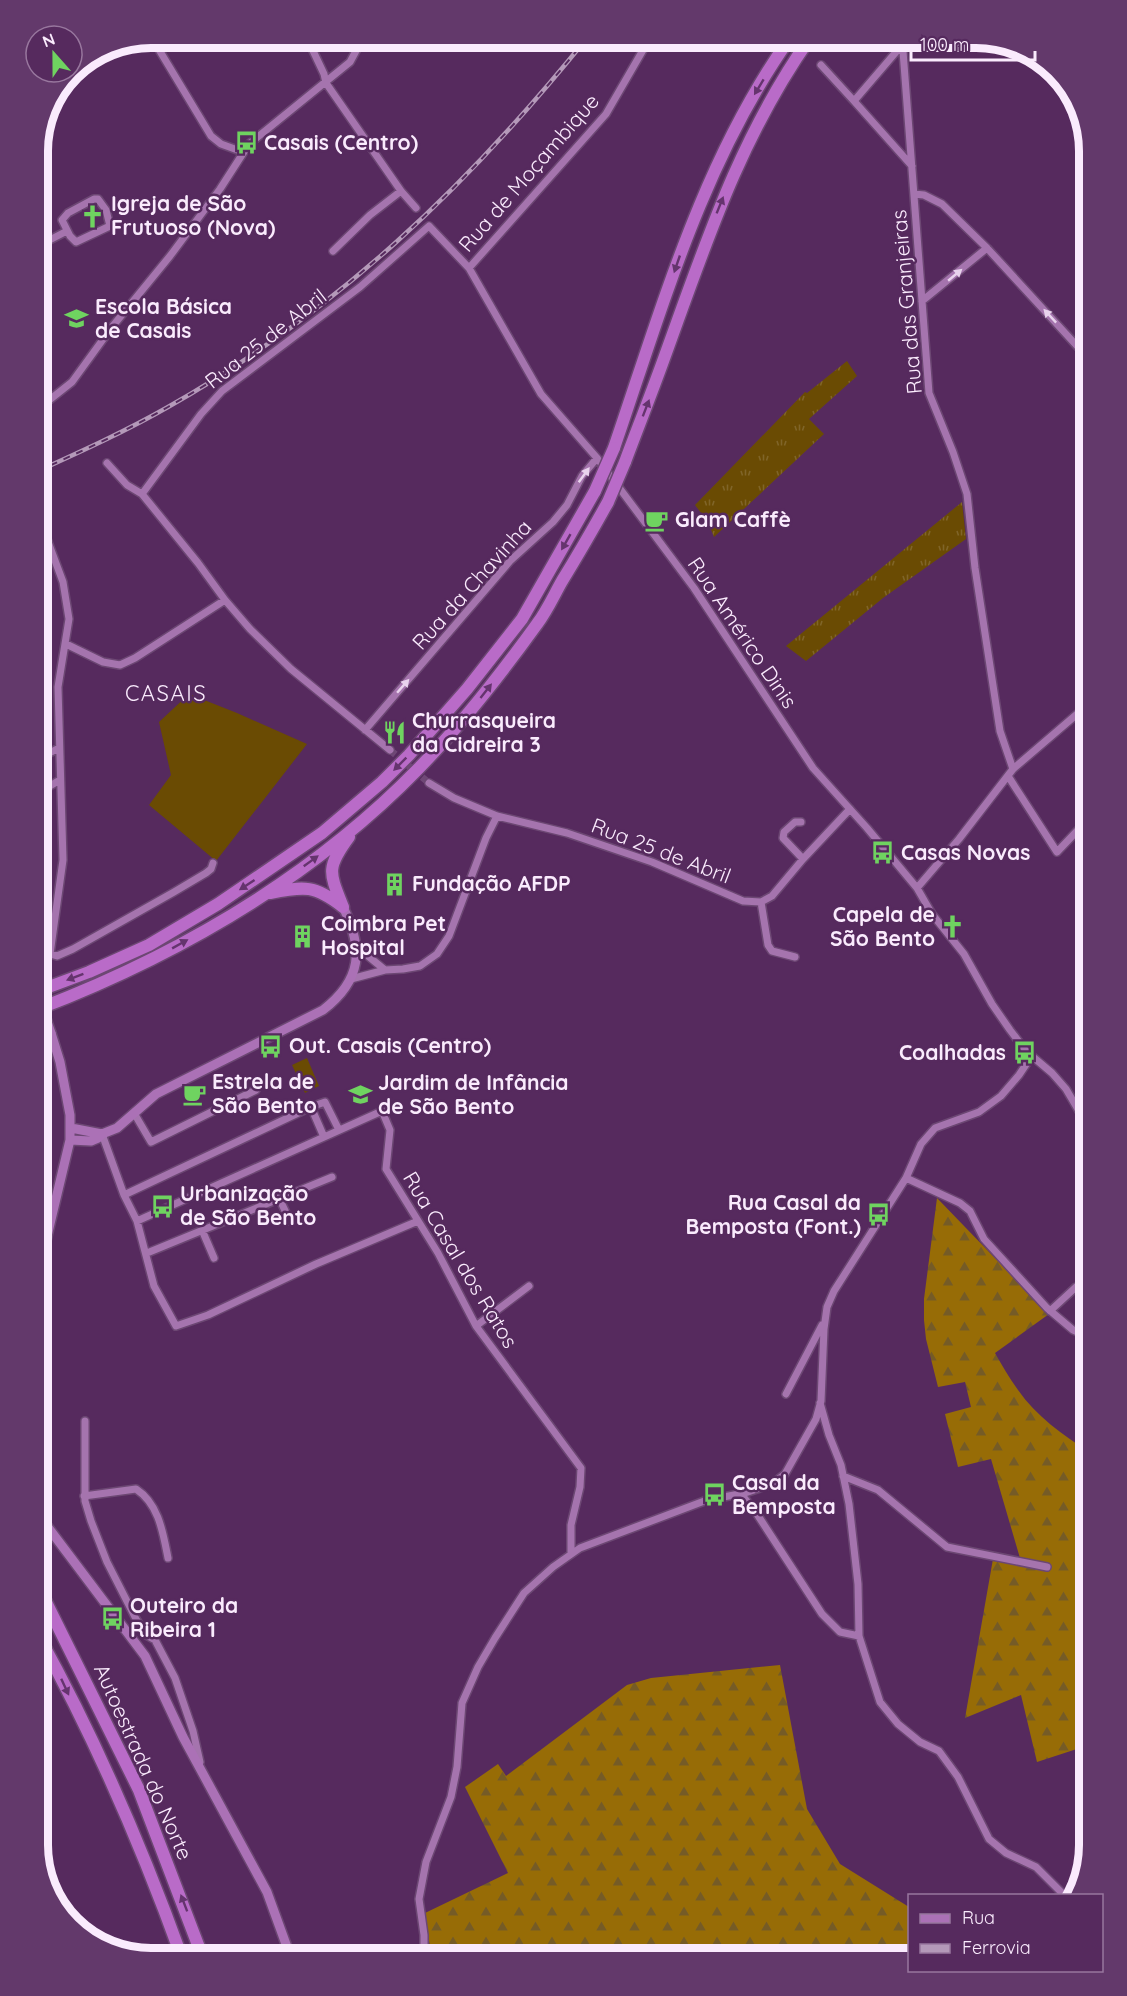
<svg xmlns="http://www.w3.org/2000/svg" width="1127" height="1996" viewBox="0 0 1127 1996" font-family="Quicksand,sans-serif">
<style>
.grass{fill:url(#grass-tufts)}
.forest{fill:url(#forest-firs)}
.pitch{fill:#6a4b03}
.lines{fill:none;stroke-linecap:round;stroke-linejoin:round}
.street-tunnel{stroke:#6f4776;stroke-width:7;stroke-dasharray:7 3.5;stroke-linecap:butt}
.street-casing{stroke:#6c4773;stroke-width:10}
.secondary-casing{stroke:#6c4773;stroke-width:12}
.highway-casing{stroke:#6c4773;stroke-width:15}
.street{stroke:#a574ae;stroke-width:7}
.secondary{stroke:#ab71b6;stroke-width:9}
.highway{stroke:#b96bc8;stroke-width:12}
.rail-casing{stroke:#b499b9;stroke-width:4.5}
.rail{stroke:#562a5e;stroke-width:2;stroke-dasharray:7;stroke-linecap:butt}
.secondary-bridge-casing{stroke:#6c4773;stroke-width:12;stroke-linecap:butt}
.highway-bridge-casing{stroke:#6c4773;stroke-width:15;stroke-linecap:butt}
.secondary-bridge{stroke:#ab71b6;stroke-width:9}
.highway-bridge{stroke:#b96bc8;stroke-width:12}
.oneway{fill:#65346e}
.oneway2{fill:#e9d3ed}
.labels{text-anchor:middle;stroke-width:5;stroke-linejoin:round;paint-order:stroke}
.poi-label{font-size:21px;font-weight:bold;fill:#faebfd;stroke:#562a5e;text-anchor:start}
.street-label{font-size:21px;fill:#faebfd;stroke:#562a5e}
.neighbourhood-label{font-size:22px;letter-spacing:1.5px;fill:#faebfd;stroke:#562a5e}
.rim{fill:none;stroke:#faebfd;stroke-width:8}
</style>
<defs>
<pattern id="grass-tufts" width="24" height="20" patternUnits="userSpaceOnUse" patternTransform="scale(1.5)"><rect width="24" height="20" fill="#6a4b03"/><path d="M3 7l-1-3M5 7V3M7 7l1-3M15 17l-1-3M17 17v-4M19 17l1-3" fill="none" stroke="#806529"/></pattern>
<pattern id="forest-firs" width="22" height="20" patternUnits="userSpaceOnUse" patternTransform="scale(1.5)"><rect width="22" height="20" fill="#976c06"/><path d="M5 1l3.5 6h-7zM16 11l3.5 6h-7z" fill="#755b26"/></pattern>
</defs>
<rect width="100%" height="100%" fill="#562a5e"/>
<!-- grass -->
<path class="grass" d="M 847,361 L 857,376 L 809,419 L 824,434 L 714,537 L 708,522 L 695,505 L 805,392 L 807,393 Z
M 962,502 L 966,539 L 883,598 L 806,661 L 786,646 Z"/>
<!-- forest -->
<path class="forest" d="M 937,1198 L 1049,1314 L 995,1353 C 1002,1365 1009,1378 1018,1390 C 1036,1416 1063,1435 1089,1452 L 1089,1745 L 1037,1762 L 1021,1695 L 965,1718 L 993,1559 L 1022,1565 L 991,1459 L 958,1467 L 945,1414 L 971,1407 L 965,1382 L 938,1387 L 926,1339 L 924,1320 L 924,1299 Z
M 780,1665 L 807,1809 L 840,1864 L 909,1907 L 909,1958 L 452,1958 L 431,1954 L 425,1913 L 508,1873 L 465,1787 L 498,1764 L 506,1776 L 627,1685 L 651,1678 Z"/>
<!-- pitch -->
<path class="pitch" d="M 189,694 L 237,713 L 307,744 L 216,861 L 149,805 L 171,775 L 159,722 Z
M 307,1058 L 319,1086 L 305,1093 L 292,1065 Z"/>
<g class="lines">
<!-- street-tunnel -->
<path class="street-tunnel" d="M 390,750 L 429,783"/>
<defs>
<path id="street" d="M 152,38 L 211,136 L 221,144 L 243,152
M 307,38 L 324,74 L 326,83 L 401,191 L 416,208
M 902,38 L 929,393 L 953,452 L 967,494 L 975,568 L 1000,731 L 1013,769
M 902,45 L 854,101 L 912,166
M 821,65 L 854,101
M 914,194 L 924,195 L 942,204 L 987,248 L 1089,359
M 94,199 L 98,199 L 106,210 L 110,226 L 76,242 L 70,236 L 62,220 L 68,213 Z
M 38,246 L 67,231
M 333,251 L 370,215 L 401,191
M 469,268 L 606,114 L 650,38
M 922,301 L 987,248
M 38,387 L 48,401
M 38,409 L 72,382 L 112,327 L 170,256 L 220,189 L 249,144 L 350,62 L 363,38
M 107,463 L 127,485 L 142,494 L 198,563 L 225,600 L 250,629 L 291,669 L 390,750
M 142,494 L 201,414 L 222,391 L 360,287 L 429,226 L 469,268 L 541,394 L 597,458 L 694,588 L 813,768 L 867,828 L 917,888 L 932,914 L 964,954 L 992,1004 L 1010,1030 L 1026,1051 L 1052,1073 L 1066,1089 L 1089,1128
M 38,515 L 63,582 L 69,619 L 58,687 L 63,860 L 50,954 L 57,956 L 73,949 L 174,892 L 206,873 L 211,869 L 213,863
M 66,644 L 103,662 L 120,665 L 135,658 L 225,600
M 365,730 L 510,561 L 553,522 L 567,505 L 582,476 L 597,458
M 38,759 L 59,748
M 1008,776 L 1057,852 L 1078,830
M 429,783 L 454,798 L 497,816 L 567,833 L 652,862 L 743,901 L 761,902 L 772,896 L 803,859 L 850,809
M 38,793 L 60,780
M 801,822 L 795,822 L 784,832 L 783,838 L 803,859
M 917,888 L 959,839 L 1013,769 L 1083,709 L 1089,698
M 761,902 L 768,945 L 772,951 L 795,957
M 357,947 L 385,970
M 351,979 L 385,970 L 403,969 L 420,966 L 437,954 L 449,936 L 486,838 L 497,816
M 311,1107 L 324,1137
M 134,1113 L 151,1142 L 256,1090
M 102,1134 L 124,1195 L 137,1221 L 154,1286 L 176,1326 L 208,1315 L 316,1264 L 418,1221
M 906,1178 L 960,1203 L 970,1211 L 984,1239 L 1047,1308 L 1073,1330 L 1089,1337
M 124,1195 L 311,1107 L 325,1102 L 339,1130
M 279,1198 L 290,1221
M 137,1221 L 382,1111 L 390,1130 L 386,1169 L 438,1253 L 476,1326 L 581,1468 L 580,1487 L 571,1525 L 571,1554
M 202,1230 L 214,1258
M 147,1253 L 332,1177
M 1050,1311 L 1076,1287 L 1089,1284
M 476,1326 L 529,1286
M 786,1394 L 822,1325
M 820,1403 L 829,1435 L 841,1465 L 849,1504 L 858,1584 L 859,1636 L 880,1702 L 898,1724 L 920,1742 L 939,1751 L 958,1777 L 989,1839 L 1006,1853 L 1036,1867 L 1065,1896
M 85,1421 L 85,1501 L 91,1521 L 107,1562 L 136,1619 L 146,1635 L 155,1640 L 175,1678 L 193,1731 L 200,1762
M 843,1476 L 878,1490 L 947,1547 L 1047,1567
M 741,1494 L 755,1511 L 822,1614 L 840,1632 L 859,1636
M 84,1496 L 136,1489 C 159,1504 163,1533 168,1558
M 424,1958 L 424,1935 L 419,1899 L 426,1862 L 451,1797 L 457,1767 L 462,1703 L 478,1667 L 495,1638 L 524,1593 L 553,1567 L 580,1548 L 707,1500 L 745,1493 L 772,1484 L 785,1474 L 816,1419 L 821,1401 L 824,1329 L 827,1307 L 834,1291 L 906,1178 L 921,1144 L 935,1128 L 979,1112 L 1001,1096 L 1019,1075 L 1031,1057"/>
<path id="secondary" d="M 71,1128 L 102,1134
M 70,1140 L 91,1141 L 98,1138 L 102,1134 L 117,1128 L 156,1094 L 323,1010 C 362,980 364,949 343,907
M 38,1274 L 70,1140 L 70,1115 L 60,1062 L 51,1033
M 38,1514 L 145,1656 L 183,1737 L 267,1892 L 291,1958"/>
<path id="highway" d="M 614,448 C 662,308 703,160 790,38
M 625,462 C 637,430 650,397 662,364 C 704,249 738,140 810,38
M 270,893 C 305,886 315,885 343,907
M 343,907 C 329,872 326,868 349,837
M 38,991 L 89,972 L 149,945 L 218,904 L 322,833 L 382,782 L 409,755 L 467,689 L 522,619 L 595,491
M 38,1009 C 178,955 313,877 419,768 C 462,724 501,674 537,624 C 547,611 554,595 562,581 C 578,555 593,529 608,502
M 38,1586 L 139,1790 L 203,1958
M 38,1635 C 95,1738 142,1847 182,1958"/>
</defs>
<!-- street casing -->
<use href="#street" class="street-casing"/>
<!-- secondary casing -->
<use href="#secondary" class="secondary-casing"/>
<!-- highway casing -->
<use href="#highway" class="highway-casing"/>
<!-- street -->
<use href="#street" class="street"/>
<!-- secondary -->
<use href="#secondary" class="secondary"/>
<!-- highway -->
<use href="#highway" class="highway"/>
<defs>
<path id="rail" d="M 38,471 C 82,451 126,431 168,407 C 337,311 466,188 587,38"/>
</defs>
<!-- rail casing -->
<use href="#rail" class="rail-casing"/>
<!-- rail -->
<use href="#rail" class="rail"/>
<defs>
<path id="secondary-bridge" d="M 38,996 L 51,1033"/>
<path id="highway-bridge" d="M 595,491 L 614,448
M 608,502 L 625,462"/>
</defs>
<!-- secondary-bridge casing -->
<use href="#secondary-bridge" class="secondary-bridge-casing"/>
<!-- highway-bridge casing -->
<use href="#highway-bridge" class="highway-bridge-casing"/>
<!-- secondary-bridge -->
<use href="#secondary-bridge" class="secondary-bridge"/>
<!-- highway-bridge -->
<use href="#highway-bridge" class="highway-bridge"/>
</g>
<!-- one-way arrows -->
<defs><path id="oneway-solid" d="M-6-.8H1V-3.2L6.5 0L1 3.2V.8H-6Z" transform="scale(1.5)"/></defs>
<g class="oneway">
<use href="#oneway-solid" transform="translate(759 87) rotate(121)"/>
<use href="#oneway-solid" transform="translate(720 205) rotate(-68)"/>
<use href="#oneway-solid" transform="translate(677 264) rotate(109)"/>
<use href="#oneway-solid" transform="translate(646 408) rotate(-69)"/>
<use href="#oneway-solid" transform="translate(566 542) rotate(120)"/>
<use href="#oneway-solid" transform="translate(486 691) rotate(-52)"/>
<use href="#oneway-solid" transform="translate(400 764) rotate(135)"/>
<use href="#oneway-solid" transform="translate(311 861) rotate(-36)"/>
<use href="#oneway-solid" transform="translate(247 885) rotate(147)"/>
<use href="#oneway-solid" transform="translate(180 944) rotate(-29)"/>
<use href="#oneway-solid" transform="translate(75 977) rotate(159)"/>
<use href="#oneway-solid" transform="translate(65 1687) rotate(65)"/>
<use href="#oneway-solid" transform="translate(184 1903) rotate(-111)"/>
</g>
<g class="oneway2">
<use href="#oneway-solid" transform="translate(955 275) rotate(-40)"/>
<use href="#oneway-solid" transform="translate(1050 316) rotate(-133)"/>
<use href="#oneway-solid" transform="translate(584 475) rotate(-54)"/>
<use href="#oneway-solid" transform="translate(403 686) rotate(-49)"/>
</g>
<!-- icons -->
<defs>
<symbol id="bus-bare" viewBox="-9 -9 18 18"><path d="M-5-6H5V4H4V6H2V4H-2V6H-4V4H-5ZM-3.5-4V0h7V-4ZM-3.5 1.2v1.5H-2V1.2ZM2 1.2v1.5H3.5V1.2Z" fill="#6fd360" stroke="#562a5e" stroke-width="2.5" paint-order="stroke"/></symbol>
<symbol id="church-bare" viewBox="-9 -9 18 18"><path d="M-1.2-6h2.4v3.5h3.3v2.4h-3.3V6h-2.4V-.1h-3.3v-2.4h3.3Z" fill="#6fd360" stroke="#562a5e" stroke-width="2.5" paint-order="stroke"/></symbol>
<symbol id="school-bare" viewBox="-9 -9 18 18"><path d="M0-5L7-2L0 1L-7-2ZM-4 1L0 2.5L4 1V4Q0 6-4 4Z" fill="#6fd360" stroke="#562a5e" stroke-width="2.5" paint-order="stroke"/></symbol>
<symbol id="cafe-bare" viewBox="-9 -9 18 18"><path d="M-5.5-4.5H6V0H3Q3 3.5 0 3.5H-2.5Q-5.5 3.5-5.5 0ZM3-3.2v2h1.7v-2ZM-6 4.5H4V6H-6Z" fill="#6fd360" stroke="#562a5e" stroke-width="2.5" paint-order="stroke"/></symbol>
<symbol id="restaurant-bare" viewBox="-9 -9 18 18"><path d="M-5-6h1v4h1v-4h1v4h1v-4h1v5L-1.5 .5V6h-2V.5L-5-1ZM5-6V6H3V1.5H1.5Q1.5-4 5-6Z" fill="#6fd360" stroke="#562a5e" stroke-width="2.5" paint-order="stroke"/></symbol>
<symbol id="building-bare" viewBox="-9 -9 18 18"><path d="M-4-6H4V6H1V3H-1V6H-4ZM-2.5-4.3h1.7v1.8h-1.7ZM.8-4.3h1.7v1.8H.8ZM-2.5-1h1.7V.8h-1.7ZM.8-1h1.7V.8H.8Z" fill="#6fd360" stroke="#562a5e" stroke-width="2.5" paint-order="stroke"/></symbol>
</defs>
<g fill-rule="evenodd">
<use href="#bus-bare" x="230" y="126" width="33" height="33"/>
<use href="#church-bare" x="76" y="200" width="33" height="33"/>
<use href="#school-bare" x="60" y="302" width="33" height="33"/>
<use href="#cafe-bare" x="640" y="504" width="33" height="33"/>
<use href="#restaurant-bare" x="378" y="716" width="33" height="33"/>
<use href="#bus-bare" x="866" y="836" width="33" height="33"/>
<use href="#building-bare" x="378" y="868" width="33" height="33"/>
<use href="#church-bare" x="936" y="910" width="33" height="33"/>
<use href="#building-bare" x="286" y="920" width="33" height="33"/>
<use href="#bus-bare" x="254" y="1030" width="33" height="33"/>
<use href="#bus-bare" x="1008" y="1036" width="33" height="33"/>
<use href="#cafe-bare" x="178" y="1078" width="33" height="33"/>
<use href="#school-bare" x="344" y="1078" width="33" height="33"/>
<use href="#bus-bare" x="146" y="1190" width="33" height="33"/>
<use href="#bus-bare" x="862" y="1198" width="33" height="33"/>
<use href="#bus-bare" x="698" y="1478" width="33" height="33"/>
<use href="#bus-bare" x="96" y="1602" width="33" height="33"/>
</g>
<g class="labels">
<!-- poi labels -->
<g class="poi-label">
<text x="264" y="150">Casais (Centro)</text>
<text x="111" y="211">Igreja de São<tspan x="111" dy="24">Frutuoso (Nova)</tspan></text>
<text x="95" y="314">Escola Básica<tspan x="95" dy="24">de Casais</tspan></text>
<text x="675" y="527">Glam Caffè</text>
<text x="412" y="728">Churrasqueira<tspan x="412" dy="24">da Cidreira 3</tspan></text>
<text x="901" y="860">Casas Novas</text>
<text x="412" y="891">Fundação AFDP</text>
<text x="935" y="922" text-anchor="end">Capela de<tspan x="935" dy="24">São Bento</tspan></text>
<text x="321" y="931">Coimbra Pet<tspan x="321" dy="24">Hospital</tspan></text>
<text x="289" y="1053">Out. Casais (Centro)</text>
<text x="1006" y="1060" text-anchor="end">Coalhadas</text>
<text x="212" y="1089">Estrela de<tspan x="212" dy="24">São Bento</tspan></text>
<text x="378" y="1090">Jardim de Infância<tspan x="378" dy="24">de São Bento</tspan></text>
<text x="180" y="1201">Urbanização<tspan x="180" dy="24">de São Bento</tspan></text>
<text x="861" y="1210" text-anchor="end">Rua Casal da<tspan x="861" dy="24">Bemposta (Font.)</tspan></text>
<text x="732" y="1490">Casal da<tspan x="732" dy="24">Bemposta</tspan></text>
<text x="130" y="1613">Outeiro da<tspan x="130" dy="24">Ribeira 1</tspan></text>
</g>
<!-- street labels -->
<g class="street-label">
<text transform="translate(529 173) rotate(-49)" y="7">Rua de Moçambique</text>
<text transform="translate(907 302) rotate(-95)" y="7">Rua das Granjeiras</text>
<text transform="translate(266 339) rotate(-38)" y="7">Rua 25 de Abril</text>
<text transform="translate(472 585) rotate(-48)" y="7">Rua da Chavinha</text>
<text transform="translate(742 633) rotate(56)" y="7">Rua Américo Dinis</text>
<text transform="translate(661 851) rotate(21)" y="7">Rua 25 de Abril</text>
<text transform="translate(460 1260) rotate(59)" y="7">Rua Casal dos Ratos</text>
<text transform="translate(143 1762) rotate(66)" y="7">Autoestrada do Norte</text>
</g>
<!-- neighbourhood labels -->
<g class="neighbourhood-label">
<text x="166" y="701">CASAIS</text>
</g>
</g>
<!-- crop -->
<path d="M0 0H1127V1996H0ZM151 48H976A103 103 0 0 1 1079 151V1845A103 103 0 0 1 976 1948H151A103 103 0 0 1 48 1845V151A103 103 0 0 1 151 48Z" fill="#63396b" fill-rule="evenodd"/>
<path class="rim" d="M151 48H976A103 103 0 0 1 1079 151V1845A103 103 0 0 1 976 1948H151A103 103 0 0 1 48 1845V151A103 103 0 0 1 151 48Z"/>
<!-- legend -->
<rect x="908" y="1894" width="195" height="78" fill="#562a5e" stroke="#98779e" stroke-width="1.5"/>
<rect x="920" y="1914" width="30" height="9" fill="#ab71b6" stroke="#98779e" stroke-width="1.5"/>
<text x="962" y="1924" font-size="18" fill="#faebfd">Rua</text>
<rect x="920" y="1944" width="30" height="9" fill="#b499b9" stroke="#98779e" stroke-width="1.5"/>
<text x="962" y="1954" font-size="18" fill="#faebfd">Ferrovia</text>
<!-- north arrow -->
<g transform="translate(54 54) rotate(339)"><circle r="28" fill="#562a5e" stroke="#98779e" stroke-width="1.5"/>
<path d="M0-4.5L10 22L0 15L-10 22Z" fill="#6fd360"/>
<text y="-9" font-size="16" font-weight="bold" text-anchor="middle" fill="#faebfd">N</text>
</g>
<!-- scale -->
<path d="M911 51v9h124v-9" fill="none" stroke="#faebfd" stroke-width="3"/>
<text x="920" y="51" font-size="18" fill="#faebfd" stroke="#562a5e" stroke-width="4.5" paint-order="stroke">100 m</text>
</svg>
